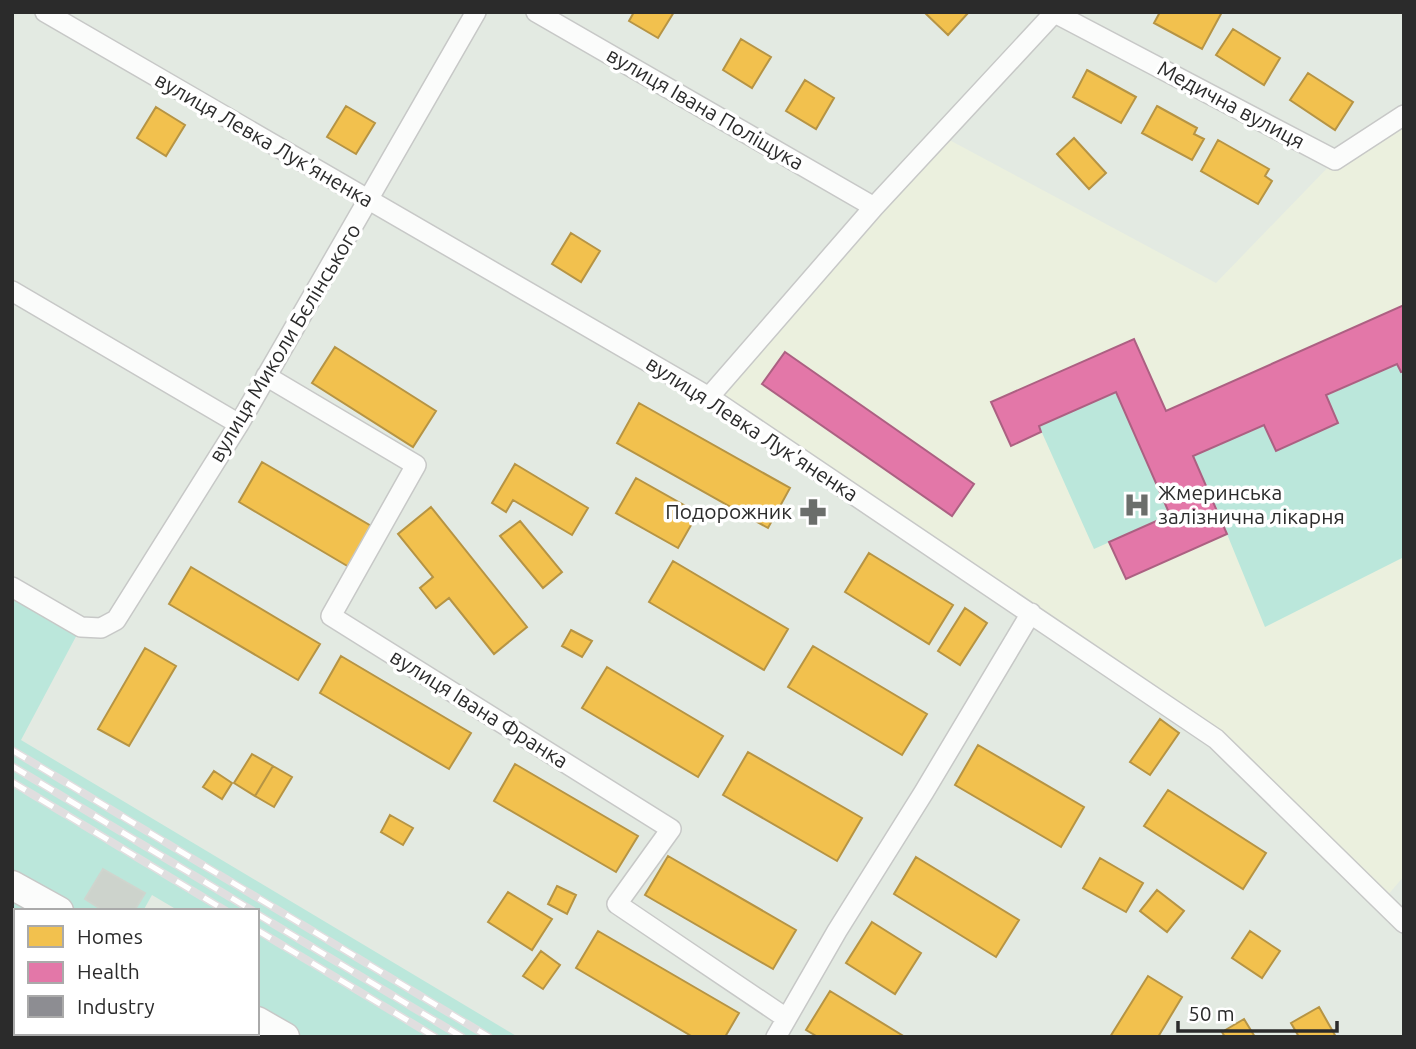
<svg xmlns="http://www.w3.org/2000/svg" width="1416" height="1049" viewBox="0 0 1416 1049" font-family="Ubuntu,sans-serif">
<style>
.industrial{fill:#e5e3e3}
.medical{fill:#ebf0de}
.green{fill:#bbe7db}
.homes{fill:#f2c14e;stroke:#b69444;stroke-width:2}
.health{fill:#e377a8;stroke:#ac6082;stroke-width:2}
.industry{fill:#8d8d92;stroke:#707073;stroke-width:2}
.building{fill:#cdd3cc;stroke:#cfd5ce;stroke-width:2}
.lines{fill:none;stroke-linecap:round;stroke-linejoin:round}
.minor-casing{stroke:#c7c8c7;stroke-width:22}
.secondary-casing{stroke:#c7c8c7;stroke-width:31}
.minor{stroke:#fbfcfb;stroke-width:19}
.secondary{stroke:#fbfcfb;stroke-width:28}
.rail-casing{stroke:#e0dedf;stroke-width:8}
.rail{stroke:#fff;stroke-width:5;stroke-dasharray:16;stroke-linecap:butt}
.labels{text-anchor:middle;stroke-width:7;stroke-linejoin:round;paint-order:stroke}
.street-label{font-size:21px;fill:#2b2b2b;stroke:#fff}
.poi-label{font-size:21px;fill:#2b2b2b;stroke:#fff;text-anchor:start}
</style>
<rect width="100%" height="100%" fill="#e3eae2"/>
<!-- industrial -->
<path class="industrial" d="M 12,885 L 16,911 L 16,1033 L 257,1033 L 285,1037 L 12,1037 Z"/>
<!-- medical -->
<path class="medical" d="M 1404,115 L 1404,876 L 1382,902 L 1216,739 L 709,397 L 940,135 L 1216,283 L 1335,160 Z"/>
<!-- green -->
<path class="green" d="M 1397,364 L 1401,372 L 1404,371 L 1404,557 L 1265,627 L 1227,534 L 1193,456 Z
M 1116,392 L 1170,515 L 1094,549 L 1039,426 Z
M 12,587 L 81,627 L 21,740 L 518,1037 L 285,1037 L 257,1021 L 257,911 L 179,911 L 152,895 L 143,911 L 16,911 L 16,947 L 12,952 Z"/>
<!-- homes -->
<path class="homes" d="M 634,12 L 674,12 L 658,38 L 629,21 Z
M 924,12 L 969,12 L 948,35 Z
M 1160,12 L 1222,12 L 1202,49 L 1154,23 Z
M 1233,29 L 1280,58 L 1264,85 L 1216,55 Z
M 741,39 L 771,57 L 752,88 L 723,70 Z
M 1087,70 L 1136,97 L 1121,123 L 1073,97 Z
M 1308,73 L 1353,102 L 1335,130 L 1290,100 Z
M 805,80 L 834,98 L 816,129 L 786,111 Z
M 346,106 L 375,123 L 356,154 L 327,137 Z
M 1157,106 L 1197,128 L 1194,134 L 1204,139 L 1192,160 L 1142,133 Z
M 156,107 L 185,125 L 166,156 L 137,138 Z
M 1074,138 L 1106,173 L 1089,189 L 1057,154 Z
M 1218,140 L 1269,169 L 1265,176 L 1272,181 L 1258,204 L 1201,171 Z
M 571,233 L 600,251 L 581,282 L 552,264 Z
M 335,347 L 436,411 L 413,447 L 312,383 Z
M 639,403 L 790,488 L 768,528 L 617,443 Z
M 262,462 L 373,527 L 349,567 L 239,502 Z
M 515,464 L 588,508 L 572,535 L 513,500 L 506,512 L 492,503 Z
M 636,478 L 698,513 L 678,548 L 616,513 Z
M 431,507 L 527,627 L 494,654 L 449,598 L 436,608 L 420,588 L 433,577 L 398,534 Z
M 520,521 L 562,572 L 543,588 L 500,536 Z
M 869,553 L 953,605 L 929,644 L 845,592 Z
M 673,561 L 788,629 L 764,670 L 649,602 Z
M 191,567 L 320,644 L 298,680 L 169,604 Z
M 965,608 L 987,623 L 960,665 L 938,651 Z
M 571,630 L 592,641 L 582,657 L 562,646 Z
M 813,646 L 927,714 L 902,755 L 788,687 Z
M 145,648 L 176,666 L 129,746 L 98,729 Z
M 341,656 L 471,733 L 449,769 L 320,693 Z
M 607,667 L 723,736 L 698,777 L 582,708 Z
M 1160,719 L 1179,733 L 1150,775 L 1130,762 Z
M 978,745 L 1084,807 L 1061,847 L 955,785 Z
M 748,752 L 862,818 L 837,861 L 723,795 Z
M 252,754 L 273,766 L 255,796 L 234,783 Z
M 515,764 L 638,836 L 616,872 L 494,801 Z
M 273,766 L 292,777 L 274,807 L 255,796 Z
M 214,771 L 232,783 L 222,799 L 203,787 Z
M 1168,790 L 1266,853 L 1243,889 L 1144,826 Z
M 390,815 L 413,828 L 403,845 L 381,832 Z
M 668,856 L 796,930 L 773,969 L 645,895 Z
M 916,857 L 1019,920 L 996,957 L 894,894 Z
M 1100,858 L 1143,883 L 1126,912 L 1083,888 Z
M 557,886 L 576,895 L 567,914 L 548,904 Z
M 1157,890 L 1184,911 L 1167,932 L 1140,911 Z
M 508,892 L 552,919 L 532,950 L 488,922 Z
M 872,922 L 921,953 L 895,994 L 846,963 Z
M 598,931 L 739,1013 L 725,1037 L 693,1037 L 576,968 Z
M 1250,931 L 1280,951 L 1262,978 L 1232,958 Z
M 541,951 L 560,965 L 543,989 L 523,976 Z
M 1148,976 L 1182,997 L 1158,1037 L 1110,1037 Z
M 830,991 L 905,1037 L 818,1037 L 806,1030 Z
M 1319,1007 L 1336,1037 L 1299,1037 L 1291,1023 Z
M 1244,1019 L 1255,1037 L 1225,1037 L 1222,1032 Z"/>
<!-- health -->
<path class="health" d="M 1404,305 L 1404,371 L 1401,372 L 1397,364 L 1326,395 L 1338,423 L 1276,451 L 1264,425 L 1193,456 L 1227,534 L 1126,579 L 1109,542 L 1170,515 L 1116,392 L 1039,426 L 1041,432 L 1011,446 L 991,402 L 1134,339 L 1166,411 Z
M 785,352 L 974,484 L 952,516 L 762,384 Z"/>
<!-- industry -->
<path class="industry" d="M 16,947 L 16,1033 L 20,1033 L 18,1037 L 12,1037 L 12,952 Z
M 144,1033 L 200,1033 L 199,1037 L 150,1037 Z"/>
<!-- building -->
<path class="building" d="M 103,869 L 145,893 L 134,911 L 104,911 L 85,899 Z"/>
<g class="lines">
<defs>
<path id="minor" d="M 45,12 L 709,397 L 1216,739 L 1404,923
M 536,12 L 874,207
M 1053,12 L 1335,160 L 1404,115
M 12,291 L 239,424
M 266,376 L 416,465 L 331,616 L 671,829 L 617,904 L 786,1018
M 709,397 L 874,207 L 1054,13
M 12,587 L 81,627 L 101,628 L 116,620 L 239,424 L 476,12
M 776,1037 L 837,931 L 924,792 L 1031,613"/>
<path id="secondary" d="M 12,885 L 59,911
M 257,1021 L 285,1037"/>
</defs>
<!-- minor casing -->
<use href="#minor" class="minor-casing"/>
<!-- secondary casing -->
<use href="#secondary" class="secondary-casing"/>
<!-- minor -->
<use href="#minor" class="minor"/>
<!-- secondary -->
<use href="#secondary" class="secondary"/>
<defs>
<path id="rail" d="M 12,750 L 489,1037
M 12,766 L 253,911
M 12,782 L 226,911
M 257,914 L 462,1037
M 257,930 L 435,1037"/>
</defs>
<!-- rail casing -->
<use href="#rail" class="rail-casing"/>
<!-- rail -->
<use href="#rail" class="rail"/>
</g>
<!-- icons -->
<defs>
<symbol id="hospital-bare" viewBox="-9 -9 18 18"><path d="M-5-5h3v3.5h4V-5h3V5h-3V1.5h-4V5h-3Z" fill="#6b6e6b" stroke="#fff" stroke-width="2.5" paint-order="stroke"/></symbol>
<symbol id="pharmacy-bare" viewBox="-9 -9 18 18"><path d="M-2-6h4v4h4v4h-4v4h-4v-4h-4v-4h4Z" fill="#6b6e6b" stroke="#fff" stroke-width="2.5" paint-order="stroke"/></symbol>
</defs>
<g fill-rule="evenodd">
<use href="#hospital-bare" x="1118" y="486" width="38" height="38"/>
<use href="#pharmacy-bare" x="794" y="493" width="38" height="38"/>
</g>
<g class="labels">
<!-- street labels -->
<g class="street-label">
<text transform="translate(1231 105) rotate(28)" y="7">Медична вулиця</text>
<text transform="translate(705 109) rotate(30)" y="7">вулиця Івана Поліщука</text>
<text transform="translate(264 140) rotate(30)" y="7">вулиця Левка Лук'яненка</text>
<text transform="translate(285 343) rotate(-59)" y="7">вулиця Миколи Бєлінського</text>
<text transform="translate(752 429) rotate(33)" y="7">вулиця Левка Лук'яненка</text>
<text transform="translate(479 709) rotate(32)" y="7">вулиця Івана Франка</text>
</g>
<!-- poi labels -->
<g class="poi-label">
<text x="1158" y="500">Жмеринська<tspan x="1158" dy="24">залізнична лікарня</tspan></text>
<text x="792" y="519" text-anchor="end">Подорожник</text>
</g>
</g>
<!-- border -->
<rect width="1416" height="1049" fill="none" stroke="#2b2b2b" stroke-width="28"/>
<!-- legend -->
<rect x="14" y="909" width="245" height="126" fill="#ffffff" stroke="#aaaaaa" stroke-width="2"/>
<rect x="28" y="926" width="35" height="21" fill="#f2c14e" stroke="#aaaaaa" stroke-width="2"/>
<text x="77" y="944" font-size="21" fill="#2b2b2b">Homes</text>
<rect x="28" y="962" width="35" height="21" fill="#e377a8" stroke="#aaaaaa" stroke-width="2"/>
<text x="77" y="979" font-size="21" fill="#2b2b2b">Health</text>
<rect x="28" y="996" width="35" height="21" fill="#8d8d92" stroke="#aaaaaa" stroke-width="2"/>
<text x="77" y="1014" font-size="21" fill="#2b2b2b">Industry</text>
<!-- scale -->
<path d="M1178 1021v10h159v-10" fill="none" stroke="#2b2b2b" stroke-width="3.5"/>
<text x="1188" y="1021" font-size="21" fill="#2b2b2b" stroke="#ffffff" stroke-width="5" paint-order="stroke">50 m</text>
</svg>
